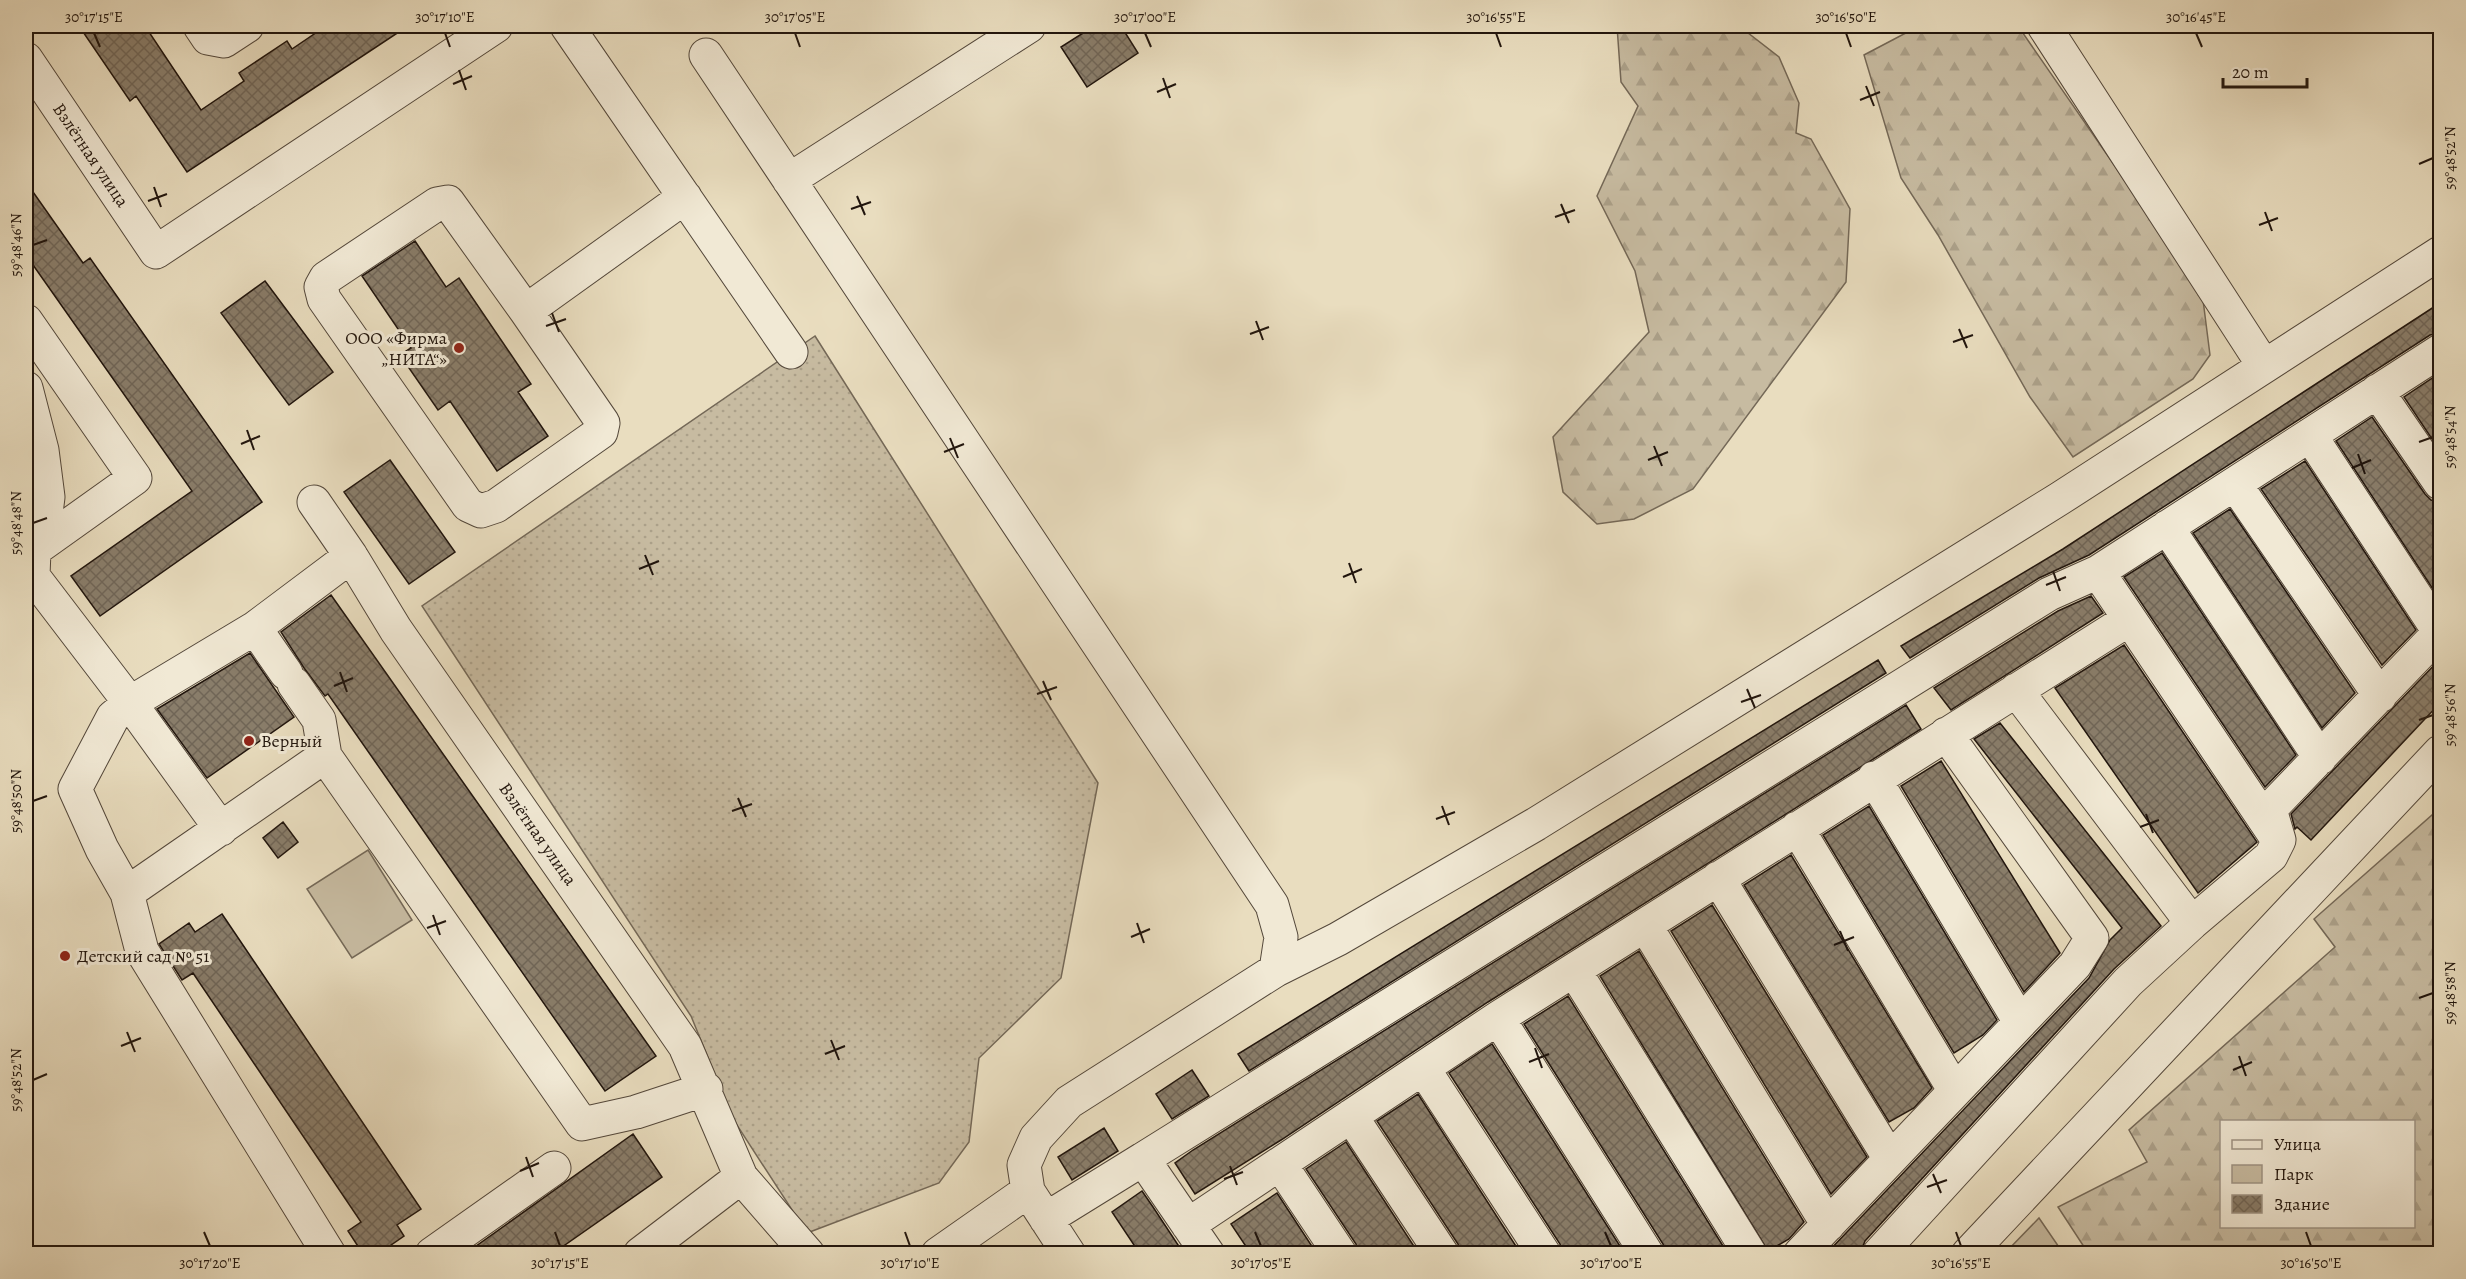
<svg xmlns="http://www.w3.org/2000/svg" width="2466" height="1279" viewBox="0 0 2466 1279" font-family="Alegreya,serif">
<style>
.grass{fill:url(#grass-dots);stroke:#746857;stroke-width:1.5}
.forest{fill:url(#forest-firs);stroke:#746857;stroke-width:1.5;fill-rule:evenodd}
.green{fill:#c7bba1;stroke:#746857;stroke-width:1.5}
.building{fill:url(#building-cross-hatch);stroke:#21150d;stroke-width:1.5}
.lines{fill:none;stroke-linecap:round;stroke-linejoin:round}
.minor-casing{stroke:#53473a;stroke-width:35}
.minor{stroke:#f1e9d5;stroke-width:33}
.ticks{fill:none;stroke:#21150d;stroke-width:2}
.poi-dot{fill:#8f2418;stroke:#f1e9d5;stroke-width:2}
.labels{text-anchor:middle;stroke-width:6;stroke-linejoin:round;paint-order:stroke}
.street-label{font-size:18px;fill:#21150d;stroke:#f1e9d5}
.poi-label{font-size:18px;fill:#21150d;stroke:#f1e9d5;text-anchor:start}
.neatline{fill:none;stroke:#21150d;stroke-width:2}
.ticks-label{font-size:15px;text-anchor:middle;fill:#21150d}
</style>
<defs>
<pattern id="grass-dots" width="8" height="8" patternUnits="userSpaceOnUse" patternTransform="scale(1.5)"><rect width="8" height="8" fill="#c7bba1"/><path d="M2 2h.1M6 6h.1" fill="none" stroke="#aba089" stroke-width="1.8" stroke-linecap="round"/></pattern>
<pattern id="forest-firs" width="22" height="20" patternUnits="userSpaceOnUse" patternTransform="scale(1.5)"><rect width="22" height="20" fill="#c7bba1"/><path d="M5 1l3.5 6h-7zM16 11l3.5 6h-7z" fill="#aba089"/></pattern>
<pattern id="building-cross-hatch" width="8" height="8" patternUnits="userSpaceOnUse" patternTransform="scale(1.5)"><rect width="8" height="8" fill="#897d6a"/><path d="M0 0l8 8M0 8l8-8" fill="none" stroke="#706556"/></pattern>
</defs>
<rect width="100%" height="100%" fill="#e9ddbf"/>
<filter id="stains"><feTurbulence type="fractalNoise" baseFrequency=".00333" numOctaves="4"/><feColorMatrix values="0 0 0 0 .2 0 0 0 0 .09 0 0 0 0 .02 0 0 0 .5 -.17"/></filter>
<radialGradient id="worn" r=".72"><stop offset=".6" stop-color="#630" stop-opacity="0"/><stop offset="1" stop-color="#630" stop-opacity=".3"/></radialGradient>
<!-- grass -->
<path class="grass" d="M 815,336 L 1098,783 L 1061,978 L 979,1058 L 969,1142 L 939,1183 L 807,1233 L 733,1119 L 691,1016 L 422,606 Z"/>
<!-- forest -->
<path class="forest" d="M 1617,26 L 1739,26 L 1779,57 L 1799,103 L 1796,133 L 1811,139 L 1850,209 L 1846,282 L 1693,489 L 1634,519 L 1597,524 L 1563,492 L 1553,437 L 1649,332 L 1635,271 L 1597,196 L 1638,106 L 1621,82 Z
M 1919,26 L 2018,26 L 2202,292 L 2210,355 L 2193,379 L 2073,457 L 2030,397 L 1938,235 L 1901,178 L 1864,55 Z
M 2440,808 L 2440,1253 L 2088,1253 L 2058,1207 L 2147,1162 L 2129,1130 L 2335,947 L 2314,919 ZM 2222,1122 L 2414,1122 L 2414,1226 L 2222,1226 Z"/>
<!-- green -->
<path class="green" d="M 368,850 L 412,920 L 352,958 L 307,889 Z
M 2039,1218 L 2063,1253 L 2005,1253 Z"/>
<!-- building -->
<path class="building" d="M 79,26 L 145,26 L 201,110 L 244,81 L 239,73 L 287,41 L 292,49 L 326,26 L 408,26 L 187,172 L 136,96 L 130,101 Z
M 1094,26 L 1121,26 L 1138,53 L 1087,87 L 1061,47 Z
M 26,182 L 83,263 L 90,258 L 262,502 L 100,616 L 71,576 L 192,491 L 26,255 Z
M 415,241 L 446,287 L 459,278 L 531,384 L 518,392 L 548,436 L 497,471 L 450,401 L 438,410 L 400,355 L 411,348 L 362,276 Z
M 265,281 L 333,372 L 289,405 L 221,313 Z
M 2440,303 L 2440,333 L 2430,335 L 2089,555 L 2039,578 L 1910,658 L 1901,646 L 2063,549 Z
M 2440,373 L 2440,451 L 2404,397 Z
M 2372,417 L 2425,494 L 2431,500 L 2440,502 L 2440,600 L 2336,441 Z
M 390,460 L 455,552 L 409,584 L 344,492 Z
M 2305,461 L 2416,630 L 2382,665 L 2261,489 Z
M 2230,509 L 2355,693 L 2322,728 L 2193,533 Z
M 2162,553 L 2296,755 L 2265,787 L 2124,577 Z
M 331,595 L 656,1056 L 605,1091 L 328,694 L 325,696 L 304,668 L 281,632 Z
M 2091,596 L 2103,613 L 1951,710 L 1934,688 L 2058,611 Z
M 2124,645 L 2257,842 L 2198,893 L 2055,688 Z
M 250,653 L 294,717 L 207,778 L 157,709 Z
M 2440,659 L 2440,703 L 2311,840 L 2297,827 L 2295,829 L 2291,814 Z
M 1878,660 L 1886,673 L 1249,1071 L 1238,1054 Z
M 1906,705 L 1921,729 L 1488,1002 L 1281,1140 L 1195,1194 L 1175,1163 L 1193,1150 Z
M 2000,723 L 2161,926 L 2114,969 L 1865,1241 L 1860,1254 L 1826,1254 L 2089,978 L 2110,940 L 2122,928 L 1974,739 Z
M 1941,761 L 2060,953 L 2024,992 L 1901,786 Z
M 1869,806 L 1997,1020 L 1983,1035 L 1954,1053 L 1823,835 Z
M 283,822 L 298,842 L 278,858 L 263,838 Z
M 1791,855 L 1932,1088 L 1914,1108 L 1889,1122 L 1744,885 Z
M 1712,905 L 1867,1157 L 1831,1194 L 1671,931 Z
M 222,914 L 421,1209 L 397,1225 L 404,1236 L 378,1254 L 363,1254 L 348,1231 L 361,1222 L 193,973 L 182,980 L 159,944 L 189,923 L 195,932 Z
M 1639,951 L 1804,1222 L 1789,1239 L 1768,1251 L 1600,976 Z
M 1568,996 L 1728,1254 L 1666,1254 L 1663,1244 L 1524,1024 Z
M 1492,1044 L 1625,1254 L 1563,1254 L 1560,1244 L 1449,1073 Z
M 1192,1070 L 1209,1096 L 1172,1119 L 1156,1094 Z
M 1418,1094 L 1521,1254 L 1461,1254 L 1458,1244 L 1377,1121 Z
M 1104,1128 L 1118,1151 L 1072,1180 L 1058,1157 Z
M 633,1134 L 662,1177 L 552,1254 L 465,1254 Z
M 1346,1142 L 1419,1254 L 1359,1254 L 1356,1244 L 1306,1169 Z
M 1142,1191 L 1153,1207 L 1184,1254 L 1140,1254 L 1112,1212 Z
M 1277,1193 L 1317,1254 L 1251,1254 L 1231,1224 Z"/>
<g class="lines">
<defs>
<path id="minor" d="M 200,26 L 208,38 L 224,41 L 247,26
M 567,26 L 791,352
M 2044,26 L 2264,366
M 706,55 L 1272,905 L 1281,937 L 1276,970
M 26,59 L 156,252 L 496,26
M 789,180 L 1029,26
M 526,311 L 603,423 L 601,432 L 496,506 L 481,511 L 468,505 L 324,299 L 321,287 L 326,278 L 437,204 L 448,202 L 526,311 L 685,197
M 26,321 L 135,478 L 34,550
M 26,388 L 42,450 L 48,497 L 45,521 L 34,550 L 33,576 L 130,703 L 221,829
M 2377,391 L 2440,483
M 2310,435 L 2440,633
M 2235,484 L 2380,696
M 314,502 L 351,556 L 396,630 L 685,1046 L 741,1177 L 808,1254
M 2167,527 L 2320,758
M 2098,572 L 2274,834
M 255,628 L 286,673
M 294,684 L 319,720 L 325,756
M 2016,690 L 2192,923
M 1874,778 L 2020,1022
M 1797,828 L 1955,1091
M 1718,878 L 1890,1159
M 127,893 L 325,756 L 582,1124 L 636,1112 L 706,1089
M 1645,925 L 1828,1225
M 1574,970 L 1750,1254
M 1498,1018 L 1647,1254
M 1423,1068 L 1544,1254
M 1351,1116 L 1442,1254
M 1280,1164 L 1340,1254
M 1046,1219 L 1143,1159
M 1188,1225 L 1498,1018 L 2128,620
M 329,1254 L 142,951 L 127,893 L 102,849 L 75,789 L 113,717 L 130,703 L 255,628 L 351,556
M 432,1254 L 554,1168
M 640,1254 L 741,1177
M 938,1254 L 1028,1191
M 1069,1254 L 1028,1191 L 1024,1165 L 1036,1138 L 1069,1102 L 1276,970 L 1338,939 L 1536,824 L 2059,499 L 2440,253
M 1208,1254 L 1143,1159 L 2049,594 L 2098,572 L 2440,351
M 1800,1254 L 2075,965 L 2092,938 L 1946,734
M 1879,1254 L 2128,982 L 2192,923 L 2271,856 L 2279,840 L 2270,809 L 2440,632
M 1968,1254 L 2440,752"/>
</defs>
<!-- minor casing -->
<use href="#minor" class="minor-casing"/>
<!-- minor -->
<use href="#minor" class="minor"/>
</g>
<!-- ticks -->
<path class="ticks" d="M 94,33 L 100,47M 445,33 L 450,47M 795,33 L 800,47M 1145,33 L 1151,47M 1496,33 L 1501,47M 1846,33 L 1851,47M 2196,33 L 2202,47M 459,70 L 466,90M 1163,78 L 1170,98M 453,84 L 472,76M 1866,86 L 1874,106M 1157,92 L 1176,84M 1860,100 L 1880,92M 2419,164 L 2433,158M 154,187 L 161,207M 857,196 L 865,215M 148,201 L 167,194M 1561,204 L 1569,223M 851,209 L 871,202M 2265,212 L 2272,231M 1555,217 L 1575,210M 2259,225 L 2278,218M 33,245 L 47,240M 552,313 L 559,332M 1256,321 L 1263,340M 546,326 L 566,319M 1959,329 L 1967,348M 1250,334 L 1269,327M 1953,342 L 1973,335M 247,430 L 254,450M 950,438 L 958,458M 2419,442 L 2433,437M 241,444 L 260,436M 1654,446 L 1662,466M 944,452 L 964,444M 2358,454 L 2365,474M 1648,460 L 1668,452M 2352,468 L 2371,460M 33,523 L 47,518M 645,555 L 653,575M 1349,563 L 1356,583M 639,569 L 659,561M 2053,571 L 2060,591M 1343,577 L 1362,569M 2046,585 L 2066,577M 340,672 L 347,692M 1043,681 L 1051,700M 334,686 L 353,678M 1747,689 L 1755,708M 1037,694 L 1057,687M 1741,702 L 1761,695M 2419,720 L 2433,715M 738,798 L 746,817M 33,801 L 47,796M 1442,806 L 1449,825M 732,811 L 752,804M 2146,814 L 2153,833M 1436,819 L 1455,812M 2140,827 L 2159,820M 433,915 L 440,935M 1137,923 L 1144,943M 427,928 L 446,921M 1840,931 L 1848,951M 1131,937 L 1150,929M 1834,945 L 1854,937M 2419,998 L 2433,993M 127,1032 L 135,1052M 831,1040 L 839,1060M 121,1046 L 141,1038M 1535,1048 L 1542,1068M 825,1054 L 845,1046M 2239,1056 L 2246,1076M 1529,1062 L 1549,1054M 2233,1070 L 2252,1062M 33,1080 L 47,1074M 526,1157 L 533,1177M 1230,1166 L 1237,1185M 520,1171 L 539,1163M 1933,1174 L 1941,1193M 1224,1179 L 1243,1172M 1927,1187 L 1947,1180M 204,1232 L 210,1246M 555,1232 L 560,1246M 905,1232 L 910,1246M 1255,1232 L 1261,1246M 1605,1232 L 1611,1246M 1956,1232 L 1961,1246M 2306,1232 L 2311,1246"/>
<!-- markers -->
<g class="poi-dot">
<circle cx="459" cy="348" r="6"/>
<circle cx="249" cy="741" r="6"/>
<circle cx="65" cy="956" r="6"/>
</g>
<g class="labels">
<!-- street labels -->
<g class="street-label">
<text transform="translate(91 155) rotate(56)" y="6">Взлётная улица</text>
<text transform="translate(538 834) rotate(55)" y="6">Взлётная улица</text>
</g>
<!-- poi labels -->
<g class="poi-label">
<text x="447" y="344" text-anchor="end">ООО «Фирма<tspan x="447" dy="21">„НИТА“»</tspan></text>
<text x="261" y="747">Верный</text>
<text x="77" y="962">Детский сад № 51</text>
</g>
</g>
<!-- margin -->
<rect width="2466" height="1279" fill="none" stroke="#e9ddbf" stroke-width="66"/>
<!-- legend -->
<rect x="2220" y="1120" width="195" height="108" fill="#f1e9d5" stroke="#9e9485" stroke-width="1.5"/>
<rect x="2232" y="1140" width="30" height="9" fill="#f1e9d5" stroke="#9e9485" stroke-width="1.5"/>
<text x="2274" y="1150" font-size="18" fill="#21150d">Улица</text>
<rect x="2232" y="1165" width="30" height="18" fill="#c7bba1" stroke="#9e9485" stroke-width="1.5"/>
<text x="2274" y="1180" font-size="18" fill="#21150d">Парк</text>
<rect x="2232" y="1195" width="30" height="18" fill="url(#building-cross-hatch)" stroke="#9e9485" stroke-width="1.5"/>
<text x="2274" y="1210" font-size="18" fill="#21150d">Здание</text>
<!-- scale -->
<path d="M2223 78v9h84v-9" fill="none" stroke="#21150d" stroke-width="3"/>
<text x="2232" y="78" font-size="18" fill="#21150d" stroke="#f1e9d5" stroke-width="4.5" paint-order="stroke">20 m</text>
<rect x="33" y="33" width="2400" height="1213" class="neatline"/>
<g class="ticks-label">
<text x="94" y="22">30°17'15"E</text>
<text x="445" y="22">30°17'10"E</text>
<text x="795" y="22">30°17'05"E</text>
<text x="1145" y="22">30°17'00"E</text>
<text x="1496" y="22">30°16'55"E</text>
<text x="1846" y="22">30°16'50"E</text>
<text x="2196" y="22">30°16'45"E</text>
<text transform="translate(2450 158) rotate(-90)" y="5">59°48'52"N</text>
<text transform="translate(16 245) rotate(-90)" y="5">59°48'46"N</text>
<text transform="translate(2450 437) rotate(-90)" y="5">59°48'54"N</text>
<text transform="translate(16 523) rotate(-90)" y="5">59°48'48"N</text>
<text transform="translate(2450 715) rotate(-90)" y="5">59°48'56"N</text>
<text transform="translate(16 801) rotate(-90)" y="5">59°48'50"N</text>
<text transform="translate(2450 993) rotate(-90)" y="5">59°48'58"N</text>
<text transform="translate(16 1080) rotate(-90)" y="5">59°48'52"N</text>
<text x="210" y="1268">30°17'20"E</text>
<text x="560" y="1268">30°17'15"E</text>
<text x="910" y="1268">30°17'10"E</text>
<text x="1261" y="1268">30°17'05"E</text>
<text x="1611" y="1268">30°17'00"E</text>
<text x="1961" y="1268">30°16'55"E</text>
<text x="2311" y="1268">30°16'50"E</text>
</g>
<rect width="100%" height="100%" filter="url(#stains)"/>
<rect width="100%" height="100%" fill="url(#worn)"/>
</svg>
